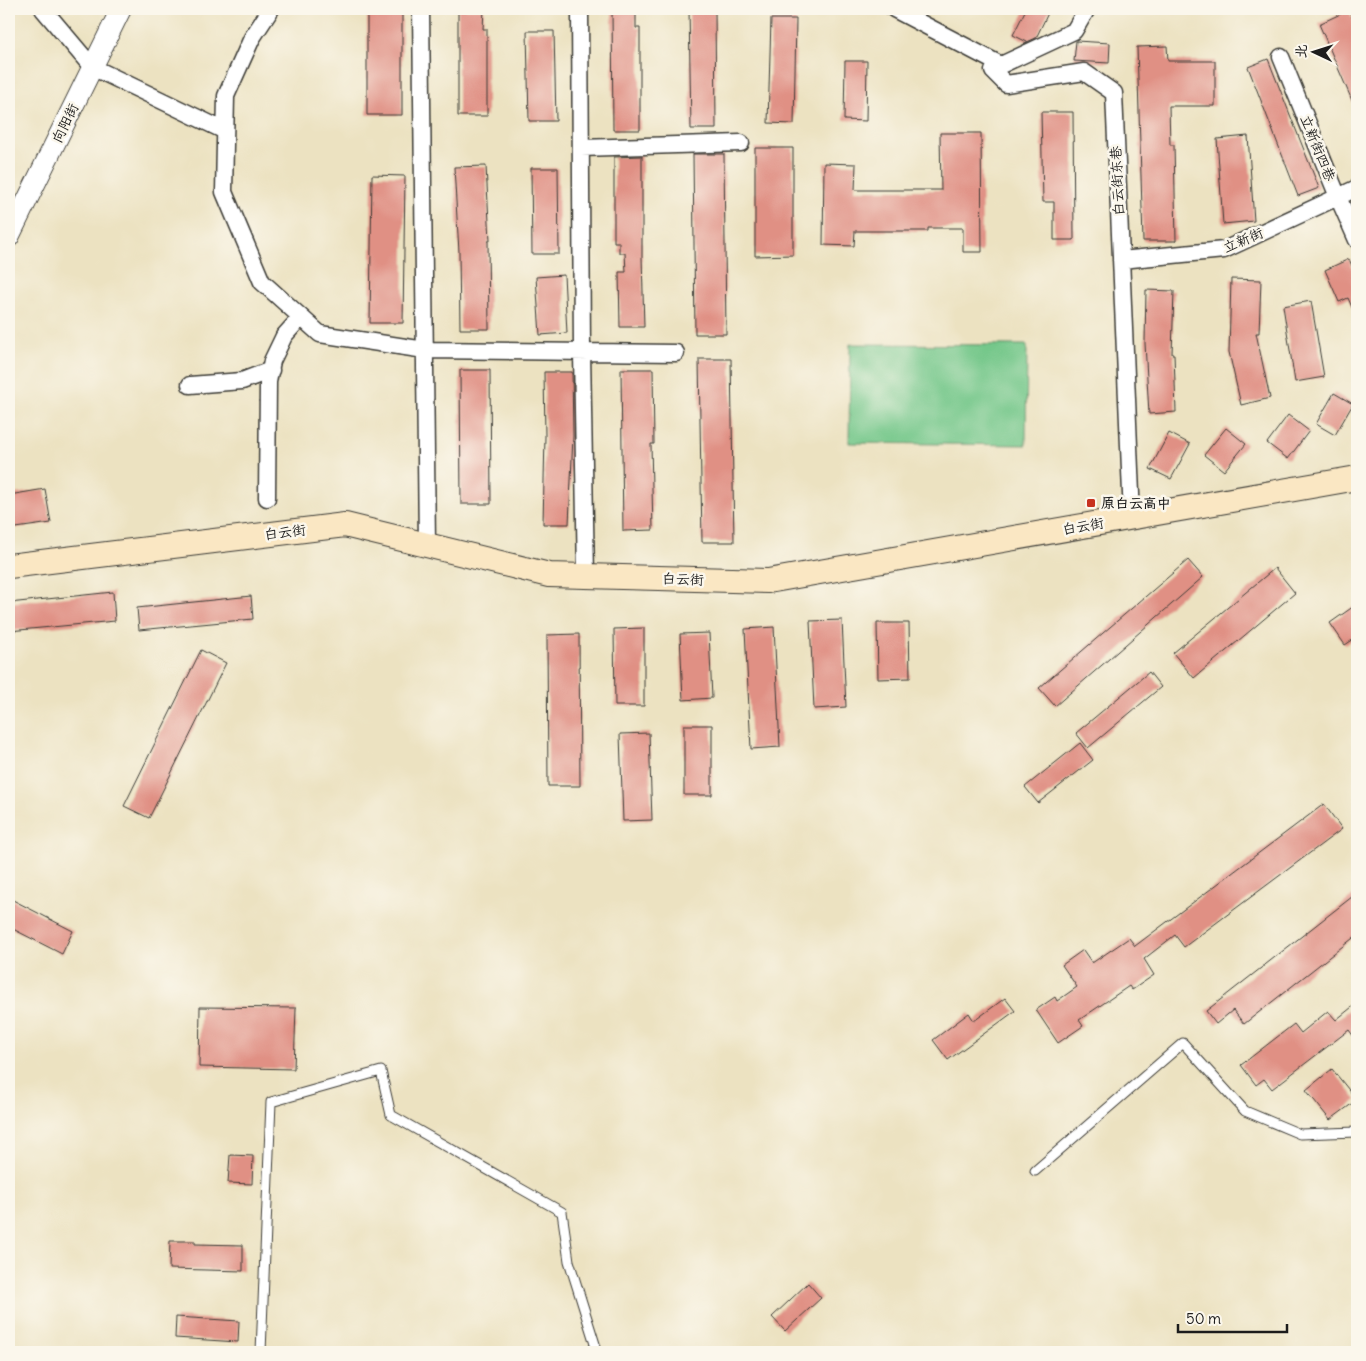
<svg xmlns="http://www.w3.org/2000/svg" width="1366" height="1361" viewBox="0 0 1366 1361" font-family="Delius,'LXGW WenKai TC',sans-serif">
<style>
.green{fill:#74c78a;stroke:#487253}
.building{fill:#e09084}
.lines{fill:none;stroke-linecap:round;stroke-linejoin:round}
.service-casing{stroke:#3b3a35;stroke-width:11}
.minor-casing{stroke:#3b3a35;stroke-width:19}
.tertiary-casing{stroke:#3b3a35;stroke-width:22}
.secondary-casing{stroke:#3b3a35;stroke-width:26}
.service{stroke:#fff;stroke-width:9}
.minor{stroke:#fff;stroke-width:16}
.tertiary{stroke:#fff;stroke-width:20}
.secondary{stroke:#fae7c3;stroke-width:24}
.poi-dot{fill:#c8321e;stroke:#fbf7ec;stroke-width:2}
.labels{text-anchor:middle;stroke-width:5;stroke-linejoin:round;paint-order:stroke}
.street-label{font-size:14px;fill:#1c1c1c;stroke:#fbf7ec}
.poi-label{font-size:14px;font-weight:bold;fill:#1c1c1c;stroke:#fbf7ec;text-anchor:start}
</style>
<rect width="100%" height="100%" fill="#fbf7ec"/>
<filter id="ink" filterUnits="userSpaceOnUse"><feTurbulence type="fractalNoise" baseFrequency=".02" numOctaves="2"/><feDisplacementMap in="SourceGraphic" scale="10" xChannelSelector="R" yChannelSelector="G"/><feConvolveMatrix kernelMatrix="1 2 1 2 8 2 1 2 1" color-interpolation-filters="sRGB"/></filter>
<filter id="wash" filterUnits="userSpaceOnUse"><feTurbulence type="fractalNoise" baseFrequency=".0096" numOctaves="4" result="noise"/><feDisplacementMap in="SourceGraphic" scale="20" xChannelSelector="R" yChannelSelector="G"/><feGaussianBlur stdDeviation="1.12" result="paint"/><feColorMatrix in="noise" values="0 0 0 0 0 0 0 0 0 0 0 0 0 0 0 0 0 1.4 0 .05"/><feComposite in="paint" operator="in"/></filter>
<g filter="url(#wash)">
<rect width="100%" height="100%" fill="#ece2c1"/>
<!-- green -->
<path class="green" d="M 850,344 L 1027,345 L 1026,445 L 849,443 Z"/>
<g id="blocks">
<!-- building -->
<path class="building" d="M 367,9 L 402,9 L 402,115 L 367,115 Z
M 458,9 L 484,9 L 483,29 L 487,29 L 487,116 L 458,116 Z
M 612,9 L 636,9 L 636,28 L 640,28 L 640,130 L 613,130 Z
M 689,9 L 715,9 L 716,129 L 691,129 Z
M 1026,9 L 1050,9 L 1036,38 L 1027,42 L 1013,35 Z
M 1349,10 L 1357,29 L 1357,112 L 1319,24 Z
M 771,19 L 796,19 L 794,124 L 768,123 Z
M 527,31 L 554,31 L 556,121 L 529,121 Z
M 1076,41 L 1110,43 L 1109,63 L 1074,61 Z
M 1167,46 L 1168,61 L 1215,61 L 1215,106 L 1169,106 L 1170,145 L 1174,145 L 1176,241 L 1143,241 L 1137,47 Z
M 1268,59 L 1319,188 L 1298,196 L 1248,67 Z
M 845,61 L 867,61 L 866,121 L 844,120 Z
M 1041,112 L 1073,112 L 1074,240 L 1054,240 L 1054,202 L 1043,202 Z
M 940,133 L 981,133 L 982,252 L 963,252 L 963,228 L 928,228 L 928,231 L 855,231 L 854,246 L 823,245 L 824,163 L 856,164 L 855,190 L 941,190 Z
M 1248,136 L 1254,221 L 1223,224 L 1217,139 Z
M 755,148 L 793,148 L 793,255 L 755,256 Z
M 693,154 L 724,154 L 726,334 L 695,334 Z
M 642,156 L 642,257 L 644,327 L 620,327 L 619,272 L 626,272 L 625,253 L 619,253 L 619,242 L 614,242 L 614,157 Z
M 486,166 L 490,241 L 488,241 L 489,329 L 460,329 L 459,252 L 454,167 Z
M 531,168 L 558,168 L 559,254 L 532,254 Z
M 372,175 L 405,176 L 403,323 L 370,323 Z
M 1349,259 L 1357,277 L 1357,319 L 1348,298 L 1339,302 L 1325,270 Z
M 564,275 L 567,333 L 540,335 L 536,277 Z
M 1231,279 L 1261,280 L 1259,333 L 1256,333 L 1270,398 L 1241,405 L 1229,352 Z
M 1146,290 L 1174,291 L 1172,354 L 1174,354 L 1176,412 L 1149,414 L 1145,343 Z
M 1311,301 L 1324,377 L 1295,382 L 1283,306 Z
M 699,359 L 731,359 L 734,542 L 702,542 Z
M 621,369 L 653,369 L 654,444 L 651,444 L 653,530 L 623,531 Z
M 460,370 L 490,370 L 491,504 L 461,504 Z
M 544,372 L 572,372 L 573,436 L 569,524 L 543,524 L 545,436 Z
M 1334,393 L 1353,404 L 1335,435 L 1316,424 Z
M 1288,415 L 1309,431 L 1288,459 L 1267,443 Z
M 1226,428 L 1246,444 L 1224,471 L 1204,455 Z
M 1169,433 L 1190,444 L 1171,479 L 1150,469 Z
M 45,489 L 51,523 L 9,529 L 9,495 Z
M 1188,560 L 1203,577 L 1055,706 L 1039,688 Z
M 1275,568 L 1295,593 L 1194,678 L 1173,653 Z
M 113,592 L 115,621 L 9,631 L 9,603 Z
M 251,596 L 253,619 L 139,630 L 137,608 Z
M 1357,604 L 1357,637 L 1345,645 L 1330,623 Z
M 842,620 L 846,707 L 814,709 L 810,621 Z
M 877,623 L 909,623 L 910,678 L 878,679 Z
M 774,627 L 780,747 L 751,749 L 745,629 Z
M 644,628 L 644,706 L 615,706 L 614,629 Z
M 709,633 L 712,698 L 683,700 L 680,634 Z
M 579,634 L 580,786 L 548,786 L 547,635 Z
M 201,650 L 226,663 L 149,818 L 124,806 Z
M 1149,672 L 1161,687 L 1088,748 L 1076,733 Z
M 684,725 L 712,725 L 712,795 L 684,795 Z
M 649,733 L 652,820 L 623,821 L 620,734 Z
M 1080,743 L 1093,760 L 1038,803 L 1025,787 Z
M 1324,804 L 1342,829 L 1184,947 L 1175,935 L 1144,959 L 1154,975 L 1132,990 L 1129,986 L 1079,1020 L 1083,1026 L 1058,1043 L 1036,1010 L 1055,997 L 1057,1001 L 1077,987 L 1062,965 L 1083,950 L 1092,963 L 1129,938 L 1135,946 Z
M 1357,893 L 1357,935 L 1244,1024 L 1233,1010 L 1216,1024 L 1206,1011 Z
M 9,898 L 73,931 L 62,954 L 9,927 Z
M 1005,998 L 1015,1011 L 948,1060 L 933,1040 L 969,1013 L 974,1021 Z
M 1357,1003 L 1357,1041 L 1349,1030 L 1272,1089 L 1264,1079 L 1256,1085 L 1241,1065 L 1294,1024 L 1301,1033 L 1328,1011 L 1336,1020 Z
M 200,1007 L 296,1008 L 294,1069 L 199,1067 Z
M 1332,1069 L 1357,1100 L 1330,1120 L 1306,1090 Z
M 230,1155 L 253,1156 L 252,1184 L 228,1183 Z
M 170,1241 L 195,1241 L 195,1244 L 243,1245 L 243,1271 L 169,1269 Z
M 808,1283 L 821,1298 L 785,1331 L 772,1317 Z
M 176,1317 L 239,1321 L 238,1342 L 175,1338 Z"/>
</g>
</g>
<g filter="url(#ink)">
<use href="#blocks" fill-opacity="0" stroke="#3b3a35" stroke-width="1"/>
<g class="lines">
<defs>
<path id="service" d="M 1035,1171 L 1183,1043 L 1245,1111 L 1300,1134 L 1357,1132
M 261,1352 L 271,1102 L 381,1071 L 391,1115 L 562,1212 L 569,1261 L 595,1344 L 593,1352"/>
<path id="minor" d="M 43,9 L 92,67 L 225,131
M 271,9 L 252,38 L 226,96 L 224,192 L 262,282 L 320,334 L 425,350 L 676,353
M 421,9 L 427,545
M 580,9 L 582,353 L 586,576
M 894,9 L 1001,65
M 1087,9 L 1074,31 L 1001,65 L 993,71 L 1006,84 L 1084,72 L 1114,93 L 1132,517
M 1281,57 L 1338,197 L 1357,240
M 581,148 L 741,143
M 1121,260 L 1224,250 L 1357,188
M 190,385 L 242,381 L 271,370
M 267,498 L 268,382 L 272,361 L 284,336 L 301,317"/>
<path id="tertiary" d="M 9,237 L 121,9"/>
<path id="secondary" d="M 9,566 L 345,525 L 549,575 L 768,581 L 1357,478"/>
</defs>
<!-- service casing -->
<use href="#service" class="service-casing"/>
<!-- minor casing -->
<use href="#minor" class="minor-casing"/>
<!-- tertiary casing -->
<use href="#tertiary" class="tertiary-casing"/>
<!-- secondary casing -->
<use href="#secondary" class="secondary-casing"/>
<!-- service -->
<use href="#service" class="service"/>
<!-- minor -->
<use href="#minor" class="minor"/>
<!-- tertiary -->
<use href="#tertiary" class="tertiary"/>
<!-- secondary -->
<use href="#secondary" class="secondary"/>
</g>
</g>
<!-- markers -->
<rect class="poi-dot" x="1086" y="498" width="10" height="10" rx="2.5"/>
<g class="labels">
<!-- street labels -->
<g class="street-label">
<text transform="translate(65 123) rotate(-64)" y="5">向阳街</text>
<text transform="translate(1318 148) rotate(68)" y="5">立新街四巷</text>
<text transform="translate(1117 181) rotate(-93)" y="5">白云街东巷</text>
<text transform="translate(1243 240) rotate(-23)" y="5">立新街</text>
<text transform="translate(1083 526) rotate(-10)" y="5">白云街</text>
<text transform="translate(285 532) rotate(-7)" y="5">白云街</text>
<text transform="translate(683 579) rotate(2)" y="5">白云街</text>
</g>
<!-- poi labels -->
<g class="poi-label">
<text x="1101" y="508">原白云高中</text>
</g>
</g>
<!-- margin -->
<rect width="1366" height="1361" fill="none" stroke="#fbf7ec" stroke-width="30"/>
<!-- north arrow -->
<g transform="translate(1314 52) rotate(274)" stroke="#fbf7ec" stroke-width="4" paint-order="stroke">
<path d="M0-4L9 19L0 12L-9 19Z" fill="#1c1c1c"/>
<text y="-8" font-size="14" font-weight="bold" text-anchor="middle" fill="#1c1c1c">北</text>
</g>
<!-- scale -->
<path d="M1178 1324v8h109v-8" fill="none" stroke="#1c1c1c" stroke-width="2.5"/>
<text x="1186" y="1324" font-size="15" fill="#1c1c1c" stroke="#fbf7ec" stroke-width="4" paint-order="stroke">50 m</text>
</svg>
